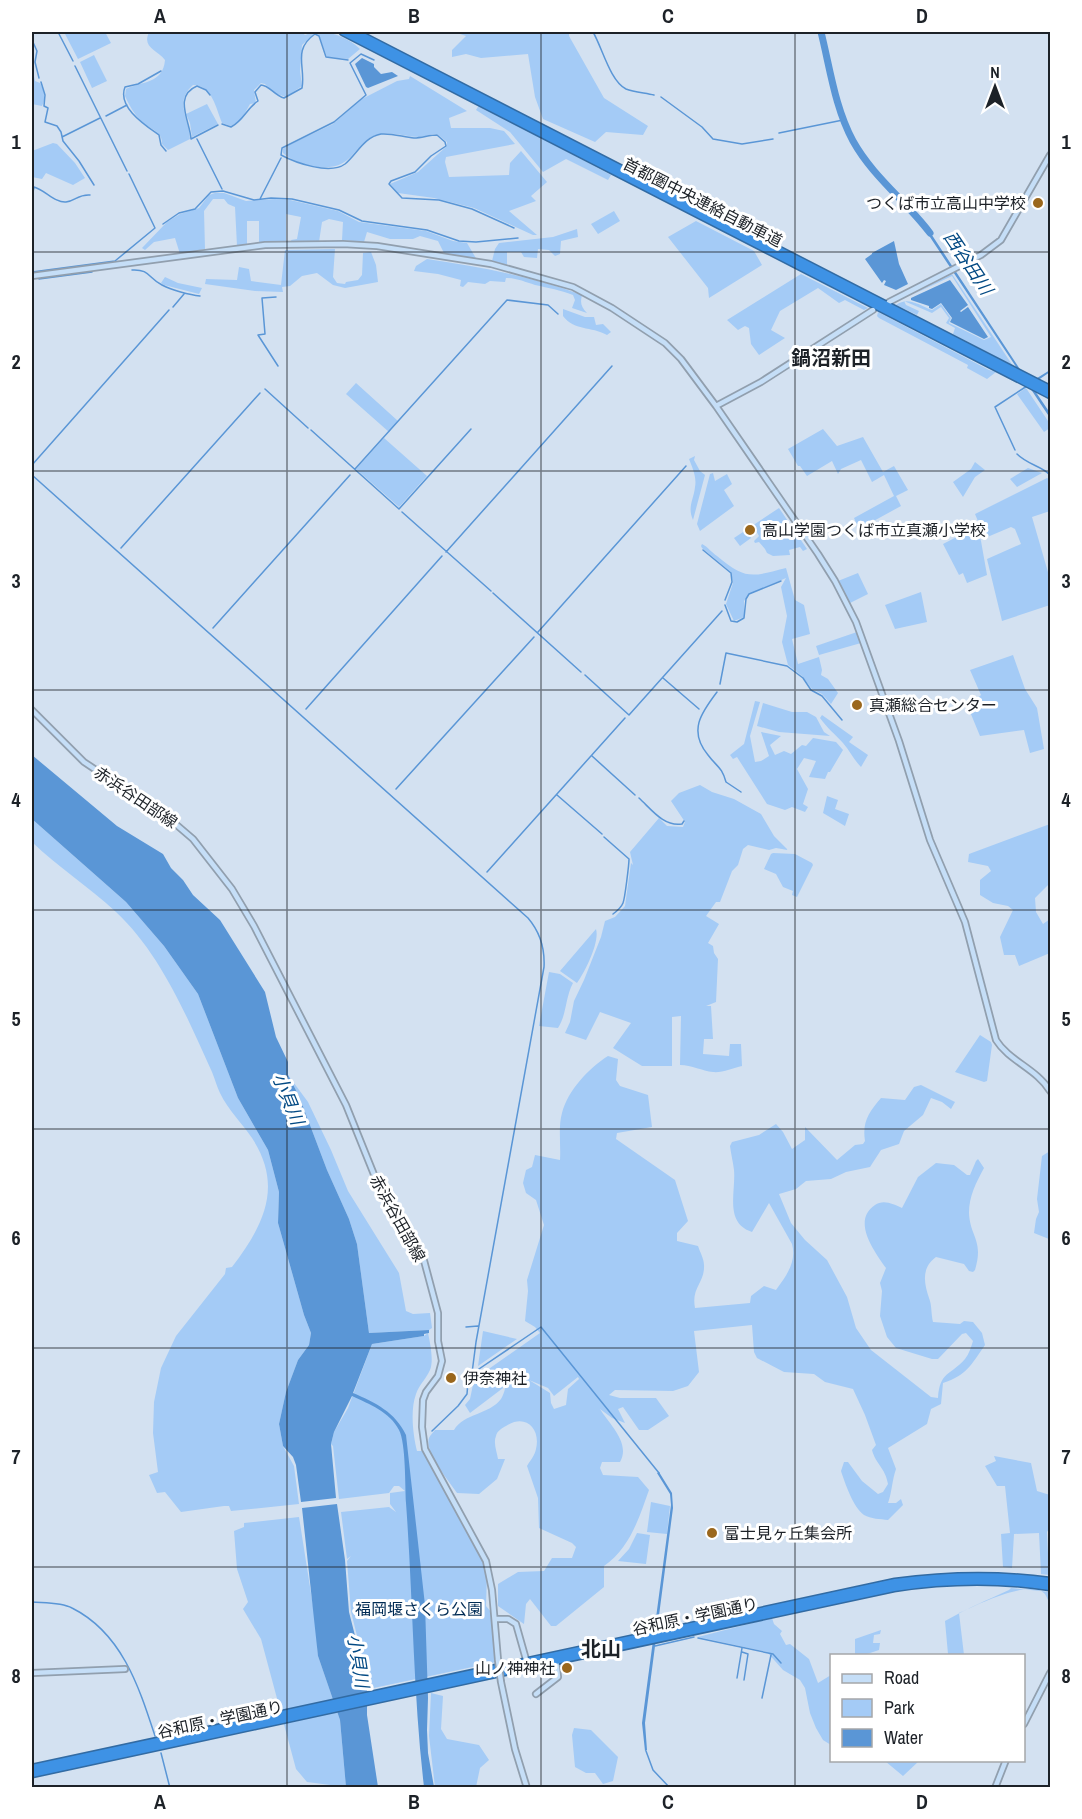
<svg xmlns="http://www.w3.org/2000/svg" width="1082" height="1819" viewBox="0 0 1082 1819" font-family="'Archivo Narrow','Noto Sans JP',sans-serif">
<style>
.green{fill:#a4cbf6;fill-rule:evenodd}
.water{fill:#5a96d6}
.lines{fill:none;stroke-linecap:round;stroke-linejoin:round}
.stream{stroke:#5a96d6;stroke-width:1.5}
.river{stroke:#5a96d6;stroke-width:7}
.secondary-casing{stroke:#919fae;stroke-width:8}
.highway-casing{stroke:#326ba3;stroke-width:9}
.secondary{stroke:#c5def7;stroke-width:4.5}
.highway{stroke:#3e92e5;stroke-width:6}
.secondary-bridge-casing{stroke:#919fae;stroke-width:8;stroke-linecap:butt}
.secondary-bridge{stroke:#c5def7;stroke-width:4.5}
.grid{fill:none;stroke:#1d2228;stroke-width:1.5;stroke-opacity:0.55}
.poi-dot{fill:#9a671d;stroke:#fff;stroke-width:2}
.labels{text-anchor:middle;stroke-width:6;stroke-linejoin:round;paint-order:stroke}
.street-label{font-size:16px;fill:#1d2228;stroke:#fff}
.poi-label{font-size:16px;fill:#1d2228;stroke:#fff;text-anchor:start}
.park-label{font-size:16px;fill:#002b54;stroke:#fff}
.water-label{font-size:18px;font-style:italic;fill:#034a84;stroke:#fff}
.quarter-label{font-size:20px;font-weight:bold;fill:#1d2228;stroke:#fff}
.neatline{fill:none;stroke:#1d2228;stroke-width:2}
.grid-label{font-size:20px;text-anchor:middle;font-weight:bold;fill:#1d2228}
</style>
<rect width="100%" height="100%" fill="#d3e1f1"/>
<!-- green -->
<path class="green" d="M 64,32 L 105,32 L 111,43 L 78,59 Z
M 149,32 L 302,32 L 305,35 C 322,27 347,36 360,49 L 348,59 L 327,57 L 319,35 L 315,33 L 302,45 L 300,71 L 302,86 L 286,97 L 274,93 L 265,84 L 261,83 L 254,90 L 256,103 L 250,104 L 241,120 L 231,126 L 222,123 C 216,108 212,85 193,85 C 174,102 189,118 190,139 L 168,150 L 162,144 C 163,131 149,129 141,121 C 134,114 129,105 125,96 L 126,89 C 142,81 163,84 165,60 C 156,49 142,48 149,32 Z
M 454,32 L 569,32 L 569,36 L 604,98 L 648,126 L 643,135 L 606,132 L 595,142 L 543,119 L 535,97 L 528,54 L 481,58 L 466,54 L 452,57 L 452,50 L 466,36 Z
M 94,55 L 107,81 L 92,88 L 80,62 Z
M 32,67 L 35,81 L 40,83 C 44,90 46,99 42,106 L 32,104 Z
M 410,76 L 467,111 L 449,118 L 451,128 L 490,128 L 504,131 L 515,144 L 446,157 L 445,162 L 449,177 L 509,175 L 510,163 L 521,151 L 547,182 L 531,196 L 536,201 L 509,211 L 537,235 L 533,235 L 474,208 L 434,198 L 398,193 L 390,184 L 418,172 L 447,146 L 447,142 L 437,134 C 431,134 425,137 419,137 C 406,137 394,132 381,134 C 362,136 356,157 341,164 C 324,172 295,164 283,153 L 283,149 L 289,145 L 333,124 L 360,100 L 397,81 L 409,79 Z
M 207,104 L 218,124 L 192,137 L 190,123 L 186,114 Z
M 479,105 L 611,175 L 608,180 L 566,159 L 543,172 L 510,132 L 476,110 Z
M 53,143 L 57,144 L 75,163 L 85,178 L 73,185 L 46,173 L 42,179 L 32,177 L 32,151 Z
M 215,193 L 224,193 L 246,201 L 275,199 L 290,200 L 338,211 L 359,222 L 426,231 L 453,241 L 467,243 L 477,260 L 445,255 L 438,241 L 420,236 L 413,239 L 390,239 L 367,232 L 364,242 L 342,240 L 343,222 L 329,219 L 322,222 L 319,242 L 292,242 L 291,240 L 297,239 L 301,217 L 286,214 L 286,242 L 259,243 L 259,221 L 247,221 L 247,245 L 237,246 L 235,207 L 228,204 L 224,199 L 213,199 L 204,211 L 205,249 L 180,254 L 175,238 L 154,242 L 145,250 L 142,248 L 167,222 L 180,214 L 199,208 L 209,195 Z
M 614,211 L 620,221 L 598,234 L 591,224 Z
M 696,221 L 754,251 L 762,265 L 709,298 L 708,288 L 668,237 Z
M 577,229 L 578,237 L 561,241 L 560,254 L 555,256 L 549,250 L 538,249 L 537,258 L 524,257 L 521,252 L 507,252 L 507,265 L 492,261 L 495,249 L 499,243 L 553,237 Z
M 335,249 L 333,277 L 337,283 L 345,284 L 346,282 L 358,280 L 362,275 L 363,253 L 371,252 L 376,265 L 378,282 L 345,288 L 333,285 L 317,273 L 302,276 L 290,286 L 282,287 L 283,292 L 255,291 L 205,284 L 206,279 L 237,280 L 239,267 L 249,269 L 251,281 L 281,285 L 285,250 Z
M 427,259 C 480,267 531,276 582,295 C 580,303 581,307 587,313 L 572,308 L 575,300 L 573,295 C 560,290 549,288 535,285 C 525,282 517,278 506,278 L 505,282 L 490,281 L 485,284 L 468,282 L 463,287 L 460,286 L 461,280 L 438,274 L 414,271 L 416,266 Z
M 801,274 L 868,308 L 864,310 L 845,300 L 839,303 L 818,288 L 780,311 L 771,330 L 785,338 L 759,355 L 751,344 L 749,328 L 745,326 L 738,330 L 727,320 Z
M 952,274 L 1013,366 L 953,334 L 955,328 L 946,323 L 949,318 L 941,307 L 932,313 L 904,301 L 906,305 L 919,311 L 917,315 L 896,305 C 908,296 919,305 932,310 L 941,304 L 951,318 L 949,323 L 984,340 L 991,337 L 952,276 L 912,295 Z
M 165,277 L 178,283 L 202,288 L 199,294 L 164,285 L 161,283 Z
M 563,309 L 585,317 L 594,317 L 596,325 L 603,324 L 611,332 L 607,335 C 591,326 574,331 563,316 Z
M 878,312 L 989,370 L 996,372 L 987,379 L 967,368 L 968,365 L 879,318 L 877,316 Z
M 356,383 L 398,421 L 389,432 L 346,394 Z
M 1026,388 L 1050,424 L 1050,428 L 1044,432 L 1017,394 Z
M 823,429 L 837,446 L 863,437 L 883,472 L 894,466 L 908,490 L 896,496 L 901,506 L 859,529 L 854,518 L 894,496 L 884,475 L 872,482 L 861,460 L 841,469 L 838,474 L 832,461 L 807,476 L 800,466 L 798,466 L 788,449 Z
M 384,438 L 427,476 L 399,507 L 356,469 Z
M 695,456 L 694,460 L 700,471 L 705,475 L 693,520 C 687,507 694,499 695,487 C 697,477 692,467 689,459 Z
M 975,462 L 985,470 L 975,477 L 963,497 L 953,482 L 971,469 Z
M 1028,468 L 1042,473 L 1017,487 L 1010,479 Z
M 713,473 L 715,481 L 727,474 L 732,484 L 724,490 L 734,506 L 700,531 L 697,524 L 710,474 Z
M 1047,478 L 1050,480 L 1050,511 L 1032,517 L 1050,579 L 1050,605 L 1002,621 L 987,559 L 1021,544 L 1015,529 L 1011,527 L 985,538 L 975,514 Z
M 779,508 L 807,549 L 803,551 L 800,547 L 789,550 L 790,555 L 773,556 L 767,553 L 765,549 L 759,542 L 755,543 L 754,541 L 759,536 L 755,529 L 749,534 L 751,538 L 740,546 L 734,538 Z
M 976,527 L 981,541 L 987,575 L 967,583 L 963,573 L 959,575 L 943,544 Z
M 702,544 C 708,547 711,552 717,556 C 746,580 751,577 786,568 L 795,600 L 804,605 L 810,634 L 792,639 L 798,664 L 819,657 L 822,670 L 821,675 L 828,679 L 838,693 L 831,704 L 822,694 L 812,689 L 802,676 L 788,665 L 782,642 L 787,616 L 781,587 L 786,578 L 749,594 L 744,601 L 744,617 L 734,621 L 726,604 L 733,583 L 731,572 L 702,548 L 701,546 Z
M 858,573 L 868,594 L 850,603 L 838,581 Z
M 921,592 L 927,622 L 895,629 L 885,605 Z
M 857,632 L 861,643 L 819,655 L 816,646 Z
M 1013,655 L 1025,689 L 1037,708 L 1044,749 L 1030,753 L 1024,730 L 980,736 L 968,707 L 981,695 L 970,670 Z
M 755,701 L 760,702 L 750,736 L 755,762 L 761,761 L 769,756 L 761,732 L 781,736 L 770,745 L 775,755 L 784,751 L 791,754 L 802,745 L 806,746 L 813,738 L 836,742 L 843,750 L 830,772 L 828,772 L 825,779 L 809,777 L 816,761 L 804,758 L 797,769 L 808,789 L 803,804 L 808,807 L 805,812 L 792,807 L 785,810 L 767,804 L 737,757 L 733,759 L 730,755 L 744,744 Z
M 763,703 L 792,712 L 807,712 L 816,717 L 824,732 L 830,736 L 779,732 L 757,726 Z
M 822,715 L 853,737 L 849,742 L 868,755 L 861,767 C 854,760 850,751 843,743 C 835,734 827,728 820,718 Z
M 700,785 L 712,792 L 734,799 L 761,814 L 774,836 L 788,850 L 776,848 L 769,850 L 748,845 L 743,849 L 738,865 L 732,871 L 720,902 L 716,902 L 706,916 L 719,924 L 708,943 L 713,946 L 714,953 L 718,959 L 716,1002 L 706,1006 L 711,1006 L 713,1039 L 704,1039 L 703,1054 L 729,1056 L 730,1044 L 741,1044 L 742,1066 C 733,1068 722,1073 713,1072 C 702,1071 692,1065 680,1065 L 681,1016 L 672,1017 L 672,1066 L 642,1066 L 613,1048 L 631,1023 L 600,1012 L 586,1040 L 565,1033 L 570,1022 L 574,1001 L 584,980 L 601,937 L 605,921 L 615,917 L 625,906 L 631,863 L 633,865 L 630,852 L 659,818 L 667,826 L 683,827 L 685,822 L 671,801 L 679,793 Z
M 827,796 L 838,800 L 835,809 L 849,814 L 845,826 L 823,813 Z
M 32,819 L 126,902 L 164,946 L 198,994 L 238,1098 L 268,1150 L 279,1192 L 278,1223 L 304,1315 L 311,1333 L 309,1345 L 298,1360 L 286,1392 L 279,1424 L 283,1446 L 294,1466 L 299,1504 L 231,1511 L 229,1506 L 224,1506 L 181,1512 L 165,1492 L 157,1493 L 149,1475 L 158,1472 L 153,1433 L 154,1402 L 161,1368 L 176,1336 L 225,1274 L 226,1268 L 232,1267 C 263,1226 284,1187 252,1138 C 242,1123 228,1110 220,1093 C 217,1087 215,1079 212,1072 C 187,1017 161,954 116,912 C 89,887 58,867 32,842 Z
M 1050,824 L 1050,883 L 1035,898 L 1036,912 L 1043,924 L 1050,919 L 1050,953 L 1019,966 L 1015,955 L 1004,955 L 1000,937 L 1013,910 L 1008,906 L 993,903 L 980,895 L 980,880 L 991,871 L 988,866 L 968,862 L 969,854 Z
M 773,853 L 795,854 L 812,863 L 813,865 L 797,897 L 792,895 L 793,891 L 783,887 L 776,874 L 764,869 L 771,854 Z
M 596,929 C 600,942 585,972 577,983 L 560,971 Z
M 549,972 L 560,974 L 573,983 C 565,998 567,1014 558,1028 L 539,1026 Z
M 980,1035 L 991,1042 L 992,1045 L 987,1081 L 984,1082 L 955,1072 Z
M 608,1056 L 618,1059 L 616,1080 L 620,1086 L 648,1095 L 652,1127 L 617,1133 L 616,1139 L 675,1180 L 688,1221 L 677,1233 L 677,1241 L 698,1246 C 700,1252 704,1259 704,1265 C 705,1283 691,1287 695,1308 L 750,1303 L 751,1296 L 764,1286 L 776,1290 C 786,1276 797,1262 792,1244 L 769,1203 L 752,1232 C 724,1223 736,1192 734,1170 C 733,1162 731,1154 730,1146 L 732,1142 L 759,1135 L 776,1124 L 783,1132 L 792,1149 L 805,1140 L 805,1127 L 837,1160 L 855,1145 L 863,1144 L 865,1141 C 862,1122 869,1112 881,1098 L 905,1100 L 914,1087 L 921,1085 L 955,1102 L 951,1109 L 942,1102 L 931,1098 L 923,1115 L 904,1131 L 899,1144 L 881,1150 L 870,1167 L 846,1172 L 831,1179 L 806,1181 L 796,1189 L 779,1194 L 791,1223 L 805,1240 L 827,1260 L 847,1297 L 856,1328 L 871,1350 L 931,1397 L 938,1398 C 940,1371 950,1376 965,1359 C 969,1354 971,1347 973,1341 L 966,1333 L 962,1334 L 938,1359 L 932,1359 L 896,1348 L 887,1337 L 880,1316 L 882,1291 L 880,1283 L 886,1268 C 875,1252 851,1221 875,1205 C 883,1199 894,1204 902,1208 L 918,1177 L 936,1163 L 954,1165 L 967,1175 L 970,1175 L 976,1161 L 978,1159 L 984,1168 C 976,1183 969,1196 969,1213 C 970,1237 984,1240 975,1270 L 973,1272 L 969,1271 L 964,1264 L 936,1257 C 921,1268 924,1283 929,1298 C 932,1305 931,1314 933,1322 L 960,1324 L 964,1321 L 973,1322 L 982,1333 L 985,1345 C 971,1365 967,1375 943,1383 L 941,1404 L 931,1409 L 927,1424 L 888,1448 L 896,1469 C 892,1480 892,1492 888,1503 L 896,1503 L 901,1499 L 903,1505 L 888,1520 C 880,1519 871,1519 864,1515 C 853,1507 845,1483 841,1471 L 844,1462 L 848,1462 L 862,1481 L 878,1494 L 883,1492 L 888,1484 C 885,1467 876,1465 872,1450 L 876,1445 L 865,1415 L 853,1389 L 825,1382 L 814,1374 L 784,1372 L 757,1358 L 754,1352 L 752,1325 L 694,1331 L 699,1372 L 688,1386 L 673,1391 L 615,1390 L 609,1395 L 620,1398 L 656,1398 L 669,1416 L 648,1430 L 639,1430 L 623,1407 L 618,1409 L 625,1423 L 612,1418 L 600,1409 C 609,1424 631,1443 620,1462 L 602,1462 L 600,1468 L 603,1475 L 638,1477 L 649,1490 C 639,1518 630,1548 604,1566 L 604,1587 L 556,1626 L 551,1626 L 530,1599 L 526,1604 L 524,1624 L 498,1606 L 498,1584 L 518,1572 L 544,1571 L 552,1558 L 572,1558 L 576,1547 L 572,1543 L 539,1528 L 538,1498 L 527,1466 C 530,1461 535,1455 536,1449 C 541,1428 525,1413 506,1426 C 502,1428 497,1431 496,1436 C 493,1443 497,1452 498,1459 L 505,1459 L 497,1479 L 479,1494 L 457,1493 C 449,1481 424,1452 429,1438 C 430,1435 433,1433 435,1430 L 454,1430 C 464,1413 489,1415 501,1399 C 505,1393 506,1383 508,1376 L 514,1375 L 483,1373 L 540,1333 L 535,1327 L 525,1321 L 528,1291 L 527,1280 L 544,1225 L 536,1200 L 526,1193 L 523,1183 L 526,1170 L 532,1167 L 535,1155 L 560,1160 C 561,1145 558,1127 562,1113 C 568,1090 589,1068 608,1056 ZM 578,1377 L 579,1379 L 568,1389 L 566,1405 L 554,1409 L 551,1403 L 550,1393 L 529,1380 L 548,1388 L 554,1396 Z
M 288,1075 L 308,1102 L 331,1150 L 348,1191 L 399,1273 L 406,1311 L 413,1314 L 430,1313 L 432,1328 L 429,1330 L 369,1333 L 357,1244 L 349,1219 L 327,1170 L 299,1096 Z
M 1050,1151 L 1050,1243 L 1049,1239 L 1034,1233 L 1036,1219 L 1039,1212 L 1037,1199 L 1042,1156 Z
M 483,1331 L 517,1339 L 478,1366 Z
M 428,1333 C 430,1342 434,1361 430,1370 C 426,1379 419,1385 416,1394 C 410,1410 413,1435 417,1451 L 424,1451 L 444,1486 L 448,1498 L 455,1507 L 480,1555 L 487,1574 L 486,1606 L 491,1612 L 496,1662 L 369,1689 L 369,1683 L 351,1612 L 347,1561 L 351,1556 L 347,1559 L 341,1512 L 389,1507 L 396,1512 L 390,1504 L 390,1493 L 405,1491 L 399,1486 L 394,1486 L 389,1493 L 339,1499 L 333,1446 L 331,1444 L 334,1432 L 348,1408 L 372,1344 L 424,1336 Z
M 479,1377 L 504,1378 L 503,1388 L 470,1413 L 465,1405 L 470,1399 L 474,1380 Z
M 994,1456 L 1031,1463 L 1037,1491 L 1050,1495 L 1050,1527 L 1047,1532 L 1049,1575 L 1041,1574 L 1039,1533 L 1014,1534 L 1012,1568 L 1003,1567 L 1001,1534 L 1010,1533 L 1005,1486 L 997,1486 L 985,1466 L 996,1461 Z
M 651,1502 L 670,1506 L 667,1534 L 647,1532 Z
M 299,1517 L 316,1625 L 318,1656 L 340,1720 L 346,1787 L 307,1782 L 296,1769 L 261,1639 L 243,1609 L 248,1602 L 237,1569 L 234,1531 L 244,1527 L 244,1523 Z
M 637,1533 L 650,1535 L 646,1564 L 618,1561 L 629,1549 Z
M 1011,1588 L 1050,1592 L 1050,1606 C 1049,1603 1047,1596 1044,1593 C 1028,1579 975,1606 959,1613 L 964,1655 L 948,1654 L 945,1621 C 966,1609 987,1600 1009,1590 Z
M 772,1618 L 774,1624 L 782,1631 L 780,1634 L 786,1645 L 790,1644 L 809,1659 L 818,1683 L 831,1675 L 831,1745 L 823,1740 L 816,1728 L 810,1713 L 805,1688 L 800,1680 L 783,1670 L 767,1652 L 698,1637 Z
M 881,1630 L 880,1634 L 874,1635 L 873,1643 L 880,1643 L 879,1650 L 864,1655 L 855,1655 L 855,1639 Z
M 431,1693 L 443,1696 L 441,1729 L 447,1739 L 479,1745 L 489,1760 L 480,1768 L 476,1787 L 435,1787 L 429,1736 Z
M 574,1728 L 591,1730 L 618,1757 L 613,1781 L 603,1784 L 595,1773 L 586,1773 L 575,1767 L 572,1735 Z
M 885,1761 L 885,1760 L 919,1761 L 903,1776 Z"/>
<!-- water -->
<path class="water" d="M 362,58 L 374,64 L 374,67 L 381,74 L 392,72 L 398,76 L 368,88 L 366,87 L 355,64 Z
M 926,226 L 1029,383 L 1050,370 L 1050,372 L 1031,385 L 1050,413 L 1050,418 L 924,228 Z
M 894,241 L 899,264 L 908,284 L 896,290 L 884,285 L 886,281 L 884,280 L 882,283 L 865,259 L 872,254 L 872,253 Z
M 950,280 L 968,305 L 960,311 L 961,312 L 968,307 L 988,337 L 984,339 L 950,322 L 952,318 L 941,303 L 932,309 L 929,308 L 929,306 L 911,300 L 911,298 Z
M 32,755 L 117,826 L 163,854 L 171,868 L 183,880 L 193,895 L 220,920 L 265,992 L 276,1037 L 288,1062 L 288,1075 L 299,1096 L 327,1170 L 349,1219 L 357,1244 L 369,1333 L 429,1330 L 429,1333 L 424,1334 L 424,1336 L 372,1344 L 353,1393 C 376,1403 395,1412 406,1435 L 425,1605 L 428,1698 L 427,1730 L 428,1753 L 434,1787 L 424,1787 C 413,1693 413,1598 406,1503 C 405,1487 406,1443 399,1430 C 390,1412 369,1404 352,1396 L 334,1432 L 331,1444 L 336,1498 L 301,1502 L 296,1465 L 293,1457 L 283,1446 L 279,1424 L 286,1392 L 298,1360 L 309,1345 L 311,1333 L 304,1315 L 278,1223 L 279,1192 L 268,1150 L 238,1098 L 198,994 L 164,946 L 126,902 L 32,819 Z
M 659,1472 L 672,1493 L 673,1508 L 645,1723 L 647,1750 L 645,1751 L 642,1723 L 671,1505 L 670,1494 L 657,1473 Z
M 337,1504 L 345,1560 L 349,1612 L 367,1683 L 367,1715 L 378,1787 L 346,1787 L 340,1720 L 318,1656 L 302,1508 Z"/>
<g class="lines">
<!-- stream -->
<path class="stream" d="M 58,32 L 73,61
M 593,32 C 602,47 610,81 626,89 C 634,92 646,93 654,95
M 32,40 L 37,51 L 35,62 L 39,78
M 374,60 L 361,54 L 350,63 L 366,95 L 334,122 L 282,148 L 281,155 C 296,163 330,175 345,164 C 357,154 364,137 381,134 C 392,133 403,137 414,138 C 422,138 429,135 437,135 L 445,142 L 446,146 L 431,156 L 415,172 L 391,181 L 389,184 L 402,198 L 439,200 L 472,209 L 514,228
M 75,66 L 127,171
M 161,71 L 138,84 L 125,87 C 117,107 145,125 159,135 L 161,145 L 166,151
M 41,82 L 45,95 L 44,106 L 48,108 L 45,122 L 57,126 L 61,132 L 63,141 L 79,161 L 94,185
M 210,95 L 206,90 L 197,86 C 173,96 190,121 191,139 L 218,125
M 661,97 L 702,127 L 713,139 L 742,144 L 773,139
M 106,116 L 127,105
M 222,124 L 231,127 C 244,120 246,109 258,101 L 255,92 L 261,85 C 269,85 275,96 284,98 L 302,88 C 306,67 292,50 315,34 L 319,36 L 326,57 L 348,60
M 779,133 L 843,120
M 62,137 L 100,118
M 197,139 L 222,189
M 32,197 L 34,187 C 45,190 55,203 66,202 C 76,201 78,194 90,195
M 260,199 L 281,158
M 163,224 L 179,213 L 195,209 L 211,192 L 223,191 L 254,200 L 271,198 L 292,199 L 339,210 L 362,221 L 427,230 L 459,241 L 476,242 L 518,238
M 132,270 C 150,269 148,278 162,285 C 171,290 190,295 200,296
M 32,272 L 115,261 L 155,228 L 129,174
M 39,279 L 92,272
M 32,281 L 33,279
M 276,297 L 262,298 L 265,334 L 258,335 L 278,366
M 173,307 L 184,294
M 265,389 L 308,428
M 311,430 L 399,509 L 471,429
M 1015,450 L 995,407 L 1027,386
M 1017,454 C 1028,465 1042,466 1050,475
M 32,465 L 169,310
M 355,469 L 507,300 L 548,305 L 558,314
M 32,475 L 528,918 C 540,932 545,948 544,967 L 476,1342 L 472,1373 L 468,1382 L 467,1394 L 458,1406 L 432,1431
M 402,512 L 491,591
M 121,548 L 260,393
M 703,550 L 731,573 L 732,582 L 725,600
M 446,552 L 612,366
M 493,593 L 581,672
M 725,605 L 731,621 L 737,622 L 744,618 L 746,599 L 749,594 L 781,581
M 213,628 L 350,475
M 538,632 L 686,466
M 585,675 L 629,715 L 722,611
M 663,678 L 699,709
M 720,684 L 726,653 L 787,666 L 803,678 L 811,690 L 822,696 L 842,720
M 717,692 C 701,713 688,731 708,755 C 717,767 722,767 726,782 L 741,792
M 306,709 L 442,556
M 592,756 L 635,795
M 396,789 L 534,637
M 557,795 L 602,834
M 639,798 C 652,810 664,827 682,824 L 684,821
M 604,837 L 629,859 C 629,864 625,898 623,903 C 621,908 617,911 613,914
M 487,872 L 625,718
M 466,1327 L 478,1326
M 473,1373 L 541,1327 L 659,1473
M 32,1602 C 44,1603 61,1602 72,1608 C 122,1633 139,1687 155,1736
M 698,1638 L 773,1654 L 781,1663
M 655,1646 L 694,1637
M 742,1652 L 748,1654 L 744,1680
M 737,1678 L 742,1648
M 762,1698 L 771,1655
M 646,1751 L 653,1770 L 670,1788
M 161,1753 L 170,1788"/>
<!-- river -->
<path class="river" d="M 821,32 C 830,68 835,108 853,141 C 873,177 906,201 930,233"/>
<defs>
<path id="secondary" d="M 32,276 L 265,245 L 343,244 L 377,246 L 491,264 L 573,287 L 612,308 L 665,343 L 681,359 L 716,406 L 818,554 L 835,581 L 856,622 L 899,741 L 930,840 L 965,922 L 996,1040 C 1009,1061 1037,1069 1050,1091
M 889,302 L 981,255 L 1001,240 L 1050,155
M 716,406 L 761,382 L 873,310
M 32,710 L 84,762 L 172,821 L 193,839 L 232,889 L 254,926 L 346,1105 L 379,1187 L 422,1253 L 438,1313 L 438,1341 L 442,1361 L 438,1376 L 426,1392 L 423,1400 L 422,1427 L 425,1449 L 486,1561 L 492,1590 L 498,1660
M 496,1619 L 508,1619 L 516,1624 L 527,1663
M 32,1673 L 125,1669
M 501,1682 L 515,1749 L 527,1788
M 536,1694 L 558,1677 L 556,1660
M 1024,1724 L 1050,1673
M 995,1788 L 1006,1760"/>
<path id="highway" d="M 343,32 L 1050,395
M 355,32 L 1050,389
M 32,1768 L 895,1582 C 947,1575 998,1574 1050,1581
M 32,1774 L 894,1588 C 947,1580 998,1579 1050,1587"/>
</defs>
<!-- secondary casing -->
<use href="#secondary" class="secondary-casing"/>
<!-- highway casing -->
<use href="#highway" class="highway-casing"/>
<!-- secondary -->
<use href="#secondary" class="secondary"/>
<!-- highway -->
<use href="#highway" class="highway"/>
<defs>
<path id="secondary-bridge" d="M 498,1660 L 501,1682"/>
</defs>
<!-- secondary-bridge casing -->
<use href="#secondary-bridge" class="secondary-bridge-casing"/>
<!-- secondary-bridge -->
<use href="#secondary-bridge" class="secondary-bridge"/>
</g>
<!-- grid -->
<path class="grid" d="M 287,32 L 287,1788M 541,32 L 541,1788M 795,32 L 795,1788M 32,252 L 1050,252M 32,471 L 1050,471M 32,690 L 1050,690M 32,910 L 1050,910M 32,1129 L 1050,1129M 32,1348 L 1050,1348M 32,1567 L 1050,1567"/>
<!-- markers -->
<g class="poi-dot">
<circle cx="1038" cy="203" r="6"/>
<circle cx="750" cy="530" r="6"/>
<circle cx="857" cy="705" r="6"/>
<circle cx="451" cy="1378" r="6"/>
<circle cx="712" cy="1533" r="6"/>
<circle cx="567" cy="1668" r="6"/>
</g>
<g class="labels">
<!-- street labels -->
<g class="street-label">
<text transform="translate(703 202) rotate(27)" y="6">首都圏中央連絡自動車道</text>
<text transform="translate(136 797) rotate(34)" y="6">赤浜谷田部線</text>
<text transform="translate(398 1218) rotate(61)" y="6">赤浜谷田部線</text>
<text transform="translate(695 1616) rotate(-12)" y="6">谷和原・学園通り</text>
<text transform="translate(220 1719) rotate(-12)" y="6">谷和原・学園通り</text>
</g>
<!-- poi labels -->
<g class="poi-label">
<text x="1026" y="209" text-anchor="end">つくば市立高山中学校</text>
<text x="762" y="536">高山学園つくば市立真瀬小学校</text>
<text x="869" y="711">真瀬総合センター</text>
<text x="463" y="1384">伊奈神社</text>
<text x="724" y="1539">富士見ヶ丘集会所</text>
<text x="555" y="1674" text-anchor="end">山ノ神神社</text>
</g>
<!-- park labels -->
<g class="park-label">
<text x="419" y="1615">福岡堰さくら公園</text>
</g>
<!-- water labels -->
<g class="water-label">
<text transform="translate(968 263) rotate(56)" y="6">西谷田川</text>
<text transform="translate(288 1099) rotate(68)" y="6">小貝川</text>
<text transform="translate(358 1661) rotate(81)" y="6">小貝川</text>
</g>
<!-- quarter labels -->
<g class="quarter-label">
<text x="831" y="365">鍋沼新田</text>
<text x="601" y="1656">北山</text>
</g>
</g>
<!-- border -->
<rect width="1082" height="1819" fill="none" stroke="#ffffff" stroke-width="66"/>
<!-- legend -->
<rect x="830" y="1654" width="195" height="108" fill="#ffffff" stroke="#a5a7a9" stroke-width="1.5"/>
<rect x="842" y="1674" width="30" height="9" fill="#c5def7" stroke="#a5a7a9" stroke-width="1.5"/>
<text x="884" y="1684" font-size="18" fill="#1d2228">Road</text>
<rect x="842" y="1699" width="30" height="18" fill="#a4cbf6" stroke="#a5a7a9" stroke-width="1.5"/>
<text x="884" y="1714" font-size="18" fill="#1d2228">Park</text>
<rect x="842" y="1729" width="30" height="18" fill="#5a96d6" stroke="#a5a7a9" stroke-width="1.5"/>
<text x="884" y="1744" font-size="18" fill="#1d2228">Water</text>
<!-- north arrow -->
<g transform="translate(995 87)" stroke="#ffffff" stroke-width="4.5" paint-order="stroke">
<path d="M0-4.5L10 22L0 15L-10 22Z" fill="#1d2228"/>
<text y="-9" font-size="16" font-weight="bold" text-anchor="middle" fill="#1d2228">N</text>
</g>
<rect x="33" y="33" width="1016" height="1753" class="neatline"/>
<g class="grid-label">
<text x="160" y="23">A</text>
<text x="414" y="23">B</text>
<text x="668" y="23">C</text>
<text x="922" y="23">D</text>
<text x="16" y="149">1</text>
<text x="1066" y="149">1</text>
<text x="16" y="369">2</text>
<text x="1066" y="369">2</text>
<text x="16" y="588">3</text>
<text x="1066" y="588">3</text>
<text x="16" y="807">4</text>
<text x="1066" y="807">4</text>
<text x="16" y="1026">5</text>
<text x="1066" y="1026">5</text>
<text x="16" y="1245">6</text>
<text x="1066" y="1245">6</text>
<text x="16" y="1464">7</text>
<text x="1066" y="1464">7</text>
<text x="16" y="1683">8</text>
<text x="1066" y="1683">8</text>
<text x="160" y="1809">A</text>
<text x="414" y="1809">B</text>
<text x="668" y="1809">C</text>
<text x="922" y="1809">D</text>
</g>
</svg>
